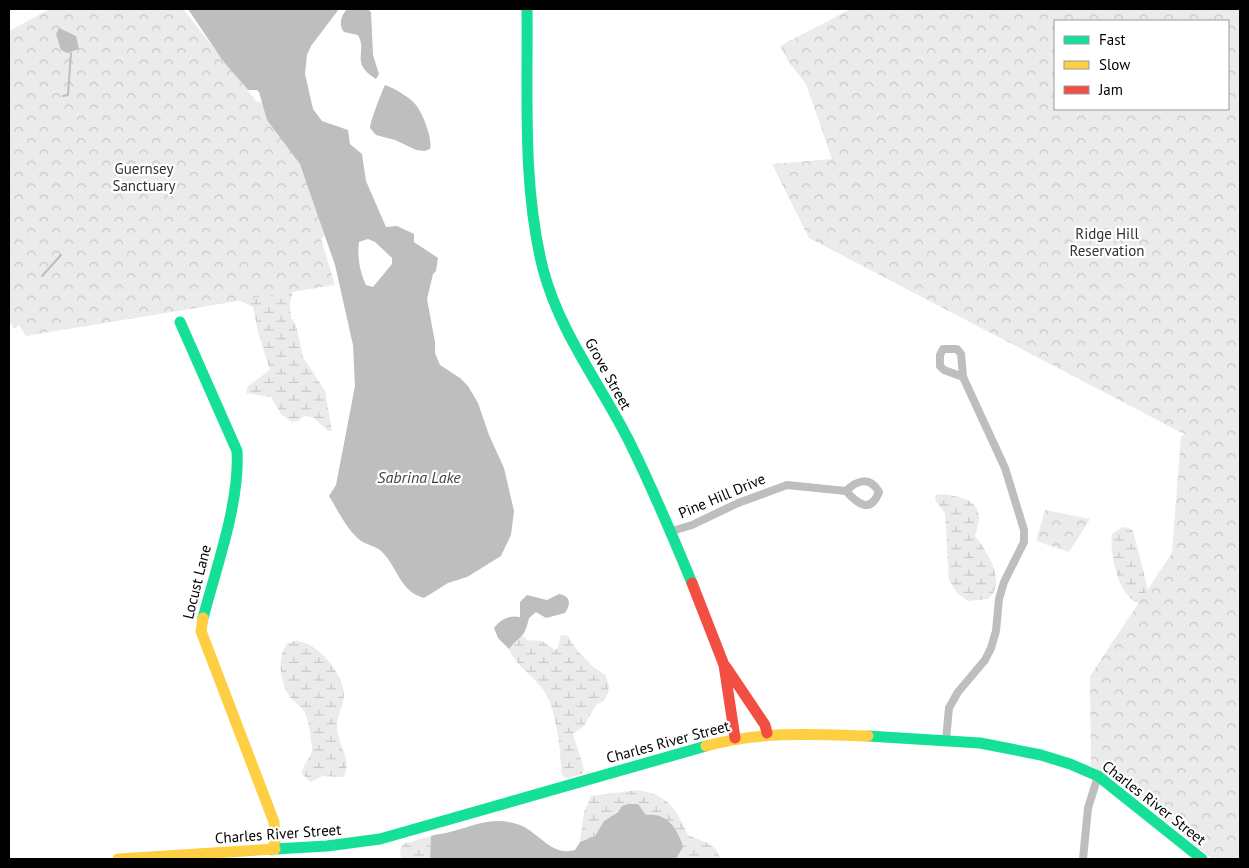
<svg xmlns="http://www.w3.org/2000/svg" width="1249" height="868" viewBox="0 0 1249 868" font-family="'PT Sans',sans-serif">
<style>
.wetland{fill:url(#wetland-marsh)}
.park{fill:url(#park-crowns);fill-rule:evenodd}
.water{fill:#bebebe;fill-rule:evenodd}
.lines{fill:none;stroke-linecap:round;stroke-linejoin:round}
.stream{stroke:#bebebe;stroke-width:2}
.street{stroke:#bebebe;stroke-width:8}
.fast{stroke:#16e098;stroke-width:11}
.slow{stroke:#ffcf43;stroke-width:11}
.jam{stroke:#f24e42;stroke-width:11}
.labels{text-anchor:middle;stroke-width:4.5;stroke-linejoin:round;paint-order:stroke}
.park-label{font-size:15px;fill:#323232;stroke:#fff}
.street-label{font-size:15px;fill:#000;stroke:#fff}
.water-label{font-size:16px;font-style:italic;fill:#434343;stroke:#fff}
</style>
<defs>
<pattern id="wetland-marsh" width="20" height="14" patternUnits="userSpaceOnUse" patternTransform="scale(1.25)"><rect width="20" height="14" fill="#ebebeb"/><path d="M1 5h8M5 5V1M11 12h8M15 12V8" fill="none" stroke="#c8c8c8"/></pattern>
<pattern id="park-crowns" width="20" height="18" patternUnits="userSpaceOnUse" patternTransform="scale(1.25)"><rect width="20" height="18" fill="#ebebeb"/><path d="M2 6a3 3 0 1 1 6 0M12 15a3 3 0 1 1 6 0" fill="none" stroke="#c8c8c8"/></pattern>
</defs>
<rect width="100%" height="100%" fill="#fff"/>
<!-- wetland -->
<path class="wetland" d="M 294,286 L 290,304 L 291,318 L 296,325 L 303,357 L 325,391 L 332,431 L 328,431 L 313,417 L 304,416 L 298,421 L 292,422 L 281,414 L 271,397 L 246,393 L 248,386 L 270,370 L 258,332 L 253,307 L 223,292 Z
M 942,494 C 959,497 980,498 979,521 C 978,526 976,531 975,536 C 987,551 1008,583 988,599 L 968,601 L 957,593 L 949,580 L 945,513 L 935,500 L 936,495 Z
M 1122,527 L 1129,528 L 1133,531 C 1135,540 1149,589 1148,594 C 1147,597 1142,601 1140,603 C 1119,600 1109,552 1112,534 Z
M 561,635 L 568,636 L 576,649 L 592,666 L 605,675 L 609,685 L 608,693 L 604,701 L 596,705 L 584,726 L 573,734 L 584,769 L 582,774 L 567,778 L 563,776 L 561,772 C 562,755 555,707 546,694 C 535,676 518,669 509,649 L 523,636 L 527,640 L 542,641 L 555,650 L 558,648 Z
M 295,641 C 317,641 343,673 344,694 C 344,706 336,716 337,728 C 338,746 352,758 344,777 L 322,776 L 311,782 L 302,774 C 302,764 313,757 312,746 C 310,735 309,720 304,711 C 301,706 294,702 290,697 C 280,685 276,655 288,643 Z
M 638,790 C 670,796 675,808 688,835 C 701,842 717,842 720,859 L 676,859 L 683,847 L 651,815 L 646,816 L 638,804 L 628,804 L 604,821 L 595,836 L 580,842 L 584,812 L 591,796 Z
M 431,836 L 430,859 L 401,859 L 400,849 L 403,844 Z"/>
<!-- park -->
<path class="park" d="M 50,9 L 183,9 L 256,101 L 268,104 L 304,166 L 327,232 L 321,239 L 335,285 L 26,336 L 19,325 L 14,329 L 9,320 L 9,31 Z
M 851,9 L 1240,9 L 1240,859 L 1212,859 L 1133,793 L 1091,766 L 1090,676 L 1172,553 L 1181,436 L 1186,435 L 809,238 L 772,164 L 832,159 L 806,84 L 788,61 L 780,46 ZM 1055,21 L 1228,21 L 1228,109 L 1055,109 Z
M 1045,510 L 1090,519 L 1069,552 L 1036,541 Z"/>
<!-- water -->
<path class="water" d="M 188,9 L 339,9 L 311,46 L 307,55 L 305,74 L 313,109 L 322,121 L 348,130 L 350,144 L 362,154 L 366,181 L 386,227 L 397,226 L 414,234 L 414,242 L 438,258 L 436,271 L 433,274 L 427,299 L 435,342 L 435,353 L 440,365 L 460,378 L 468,386 L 478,403 L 489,435 L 504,468 L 514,511 L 511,535 L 501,556 L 467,577 L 448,583 L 424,598 C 398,590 399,568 381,551 C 376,546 367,545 361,541 C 347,530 338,511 329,496 L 336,485 L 355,386 L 353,345 L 335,265 L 300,164 L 267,120 L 259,92 L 257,90 L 248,90 L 223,61 ZM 368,239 L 375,242 L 392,258 L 392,264 L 373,287 L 366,285 C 360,273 357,256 359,242 Z
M 347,9 L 368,9 L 371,12 L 373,55 L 379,74 L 376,79 C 349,62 368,53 358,35 L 344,32 C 338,24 341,16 347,9 Z
M 59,28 L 76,36 L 79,49 L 67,53 L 61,50 L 56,34 Z
M 385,85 C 392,87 411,98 415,104 C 422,111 433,139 430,149 L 425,151 L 416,150 L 395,140 L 376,135 L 370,128 C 370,122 382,91 385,85 Z
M 559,594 C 571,596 571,604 565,613 L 546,618 L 536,612 L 529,618 C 524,639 522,634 509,649 L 498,638 L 494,628 C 501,619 509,615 520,617 L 520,602 L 527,595 L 547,600 Z
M 628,804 L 638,804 L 646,815 C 667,812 678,829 683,847 L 676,859 L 430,859 L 431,836 C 437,834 443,834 450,832 C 473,826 493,816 517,824 C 538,830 550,857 575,850 L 580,842 L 595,836 L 604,821 L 618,812 L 622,806 Z"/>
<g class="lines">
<!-- stream -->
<path class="stream" d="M 63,96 L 68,95 L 71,53
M 42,276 L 61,255"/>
<!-- street -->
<path class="street" d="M 669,532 L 692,525 L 738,503 L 787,485 L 846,491 C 857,480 870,476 879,492 C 870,515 857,503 846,491
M 946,740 L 949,708 L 958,692 L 985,660 L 991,648 L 996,631 L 999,599 L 1004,582 L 1024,542 L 1024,530 L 1005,468 L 963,377 L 961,354 L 957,349 L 943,349 L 940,355 L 940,366 L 944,370 L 963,377
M 1083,859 L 1088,808 L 1098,776"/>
<!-- fast -->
<path class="fast" d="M 527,9 C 528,95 522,186 543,269 C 560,334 602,386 631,445 C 653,490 673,537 692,583
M 180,322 L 237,451 C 240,503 216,568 203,618
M 868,736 L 980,743 L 1041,755 L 1070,764 L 1098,776 L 1202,859
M 275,849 L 327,846 L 380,839 L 706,746"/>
<!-- slow -->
<path class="slow" d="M 203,618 L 201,631 L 274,822 L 275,841 L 272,850
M 706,746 C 759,731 813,734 868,736
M 118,859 L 275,849"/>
<!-- jam -->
<path class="jam" d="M 692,583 L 724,665 L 735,738
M 726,667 L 765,725 L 767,733"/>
</g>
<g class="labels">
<!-- park labels -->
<g class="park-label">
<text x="144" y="174">Guernsey<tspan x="144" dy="17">Sanctuary</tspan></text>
<text x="1107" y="239">Ridge Hill<tspan x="1107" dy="17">Reservation</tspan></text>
</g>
<!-- street labels -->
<g class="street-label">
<text transform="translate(608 374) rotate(61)" y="5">Grove Street</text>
<text transform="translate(722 496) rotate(-23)" y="5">Pine Hill Drive</text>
<text transform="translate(197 582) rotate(-76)" y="5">Locust Lane</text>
<text transform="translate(668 742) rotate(-15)" y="5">Charles River Street</text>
<text transform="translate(1154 803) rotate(38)" y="5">Charles River Street</text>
<text transform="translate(278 834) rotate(-4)" y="5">Charles River Street</text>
</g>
<!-- water labels -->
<g class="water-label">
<text x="419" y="483">Sabrina Lake</text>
</g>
</g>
<!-- border -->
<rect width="1249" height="868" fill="none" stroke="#000000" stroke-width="20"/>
<!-- legend -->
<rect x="1054" y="20" width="175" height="90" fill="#ffffff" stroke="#999999"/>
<rect x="1064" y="36" width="25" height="8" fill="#16e098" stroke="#999999"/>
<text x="1099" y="45" font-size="15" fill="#000000">Fast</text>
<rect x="1064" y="61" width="25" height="8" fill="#ffcf43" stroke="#999999"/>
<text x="1099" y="70" font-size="15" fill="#000000">Slow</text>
<rect x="1064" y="86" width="25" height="8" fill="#f24e42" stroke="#999999"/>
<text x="1099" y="95" font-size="15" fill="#000000">Jam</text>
</svg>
